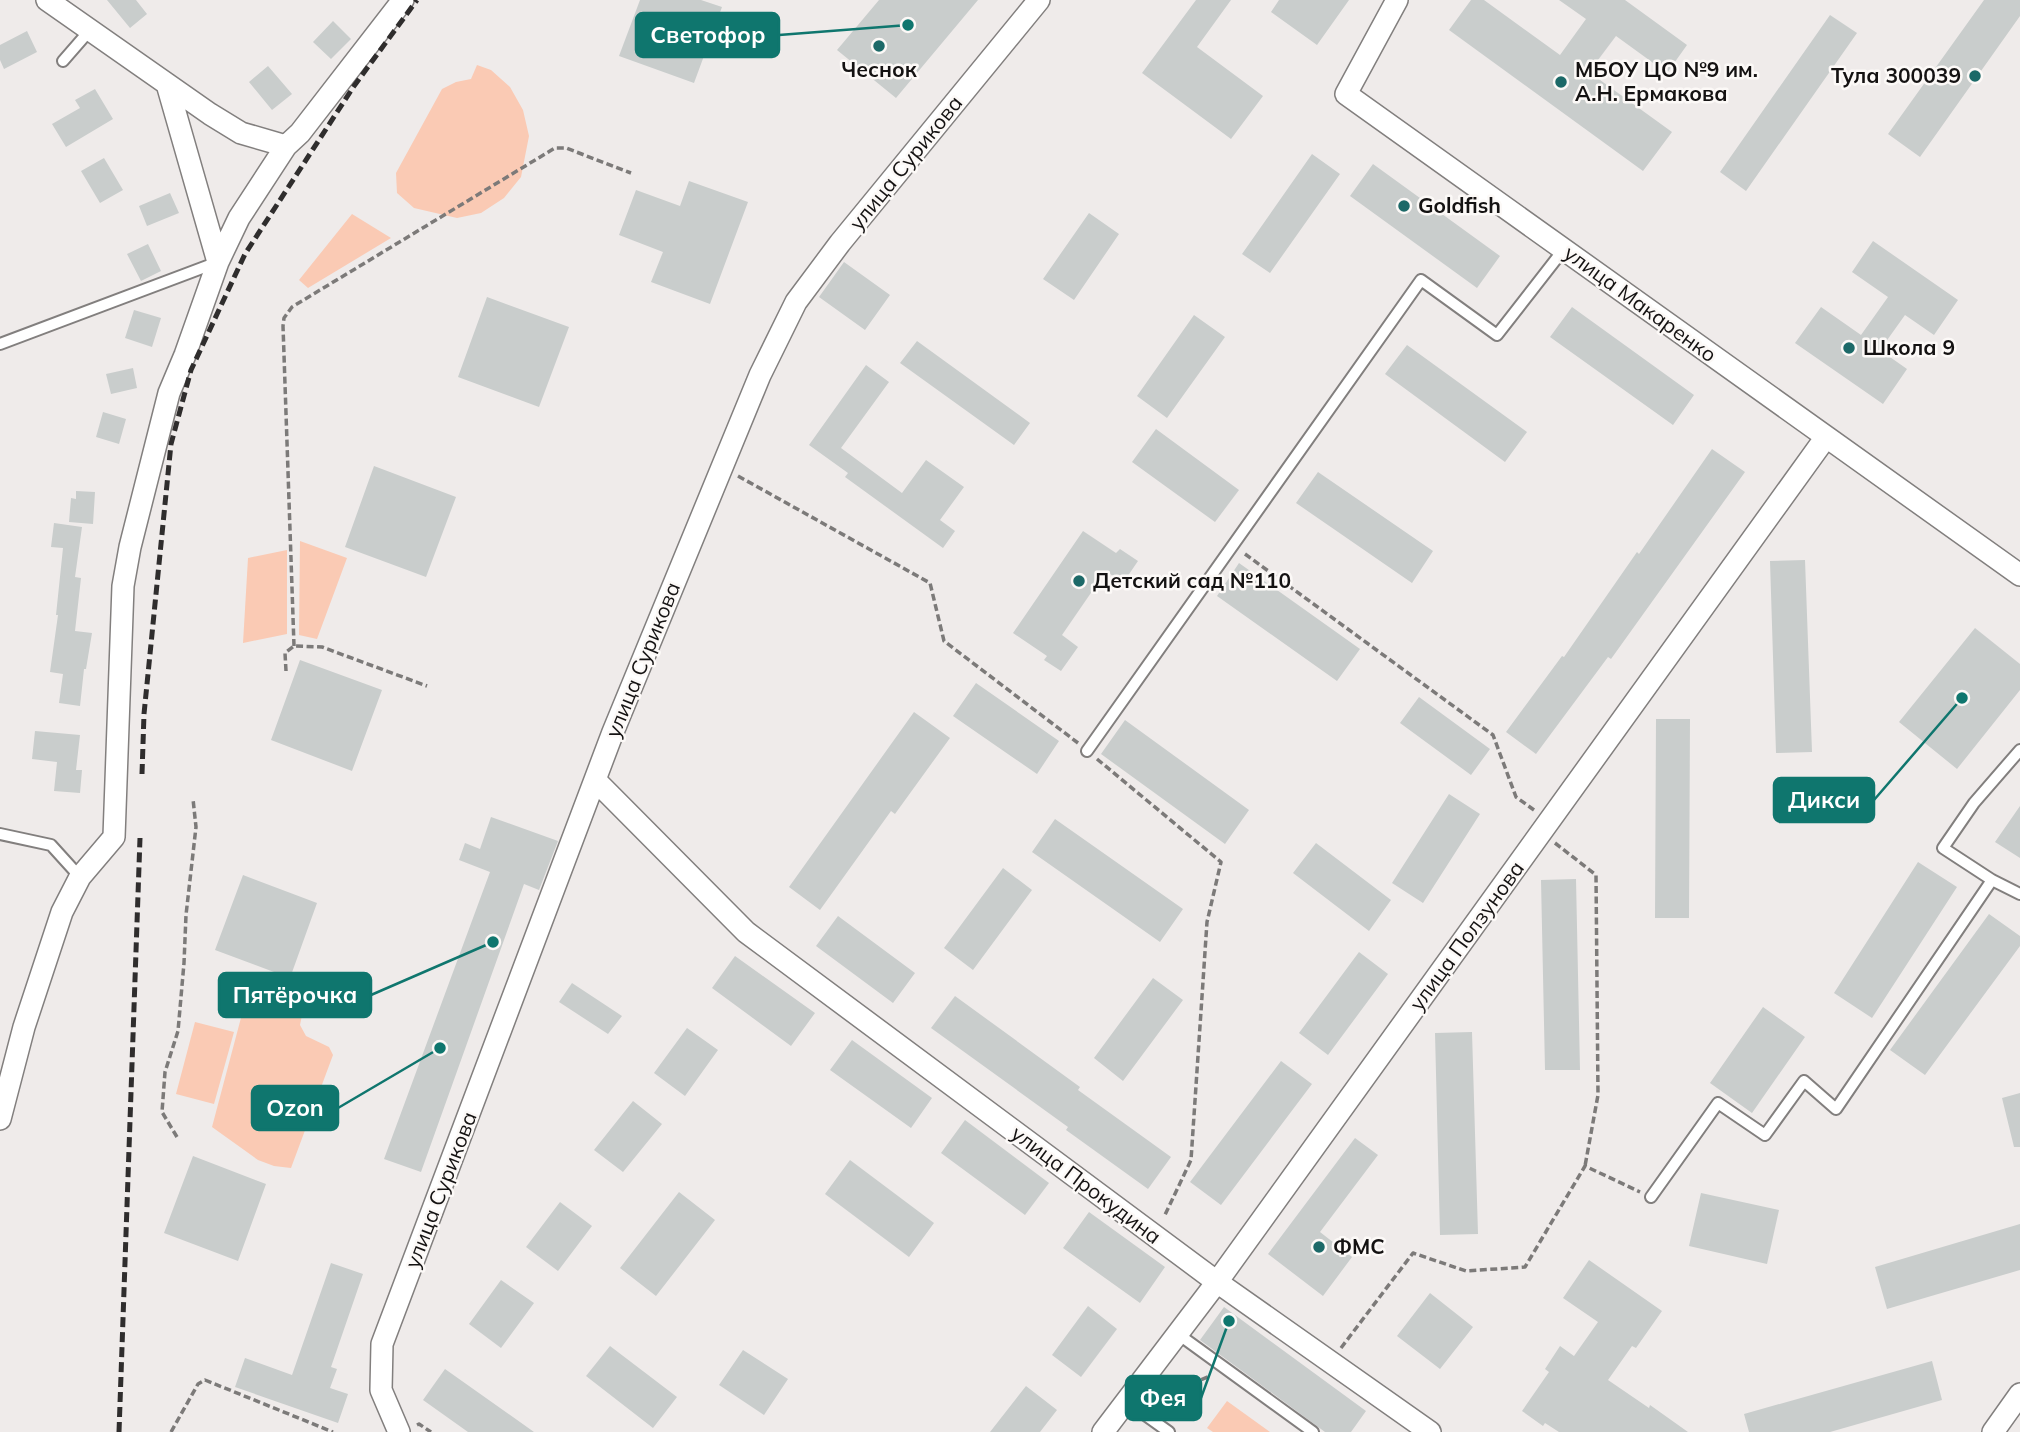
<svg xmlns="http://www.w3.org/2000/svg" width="2020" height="1432" viewBox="0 0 2020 1432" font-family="Mulish,sans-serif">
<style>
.green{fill:#facab4}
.building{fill:#c9cdcc}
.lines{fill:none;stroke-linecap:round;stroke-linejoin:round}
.lane-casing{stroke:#827f7e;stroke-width:14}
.street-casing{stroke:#827f7e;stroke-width:24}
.path{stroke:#7c7a79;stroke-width:3.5;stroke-dasharray:7 3.5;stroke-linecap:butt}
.lane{stroke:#fff;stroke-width:10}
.street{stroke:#fff;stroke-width:21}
.rail{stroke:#2f2d2d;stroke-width:5;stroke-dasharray:10 5;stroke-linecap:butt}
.poi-dot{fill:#1c6968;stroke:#fcf9f7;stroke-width:2.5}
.labels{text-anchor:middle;stroke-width:5;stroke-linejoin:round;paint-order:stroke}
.poi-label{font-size:21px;font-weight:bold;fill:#141212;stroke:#fcf9f7;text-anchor:start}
.street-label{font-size:21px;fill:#141212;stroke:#fcf9f7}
.leader{fill:none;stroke:#0f766e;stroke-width:2.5}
.callout-dot{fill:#0f766e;stroke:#fcf9f7;stroke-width:2.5}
.callout{fill:#0f766e;stroke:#0f766e;stroke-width:2.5}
.callout-label{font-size:23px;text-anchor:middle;font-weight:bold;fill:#fff}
</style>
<rect width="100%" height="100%" fill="#efebea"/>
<!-- green -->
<path class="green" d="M 477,65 L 491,70 L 510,87 L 523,110 L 529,136 L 521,177 L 504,198 L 481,213 L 457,218 L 414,208 L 397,193 L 396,173 L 442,89 L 456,82 L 471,79 Z
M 352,214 L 391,238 L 308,288 L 299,280 Z
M 300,541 L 347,558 L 317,639 L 299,635 Z
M 287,550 L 287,634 L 243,643 L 248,558 Z
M 237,983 L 303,1010 L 300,1025 L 306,1036 L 329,1047 L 333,1055 L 291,1168 L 274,1166 L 258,1160 L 212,1127 L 242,1014 Z
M 195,1022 L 234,1032 L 214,1104 L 176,1094 Z
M 1227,1401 L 1270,1432 L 1213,1432 L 1207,1428 Z"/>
<!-- building -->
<path class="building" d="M 107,0 L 136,0 L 147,14 L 130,28 Z
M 640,0 L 701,0 L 722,7 L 694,83 L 619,56 Z
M 879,0 L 978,0 L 896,98 L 837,50 Z
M 1196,0 L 1231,0 L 1197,47 L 1263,96 L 1231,139 L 1142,73 Z
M 1279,0 L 1349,0 L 1317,45 L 1271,12 Z
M 1471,0 L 1484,0 L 1560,55 L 1586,19 L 1559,0 L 1625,0 L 1687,45 L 1667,73 L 1616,36 L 1589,72 L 1672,132 L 1643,171 L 1449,30 Z
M 1984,0 L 2020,0 L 2020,16 L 1920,157 L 1888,134 Z
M 1830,15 L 1857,33 L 1746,191 L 1720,172 Z
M 333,21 L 351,39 L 331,59 L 313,42 Z
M 27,31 L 37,52 L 4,69 L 0,60 L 0,45 Z
M 268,66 L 292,94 L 272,110 L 249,82 Z
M 95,89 L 113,119 L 66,147 L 52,124 L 80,108 L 75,100 Z
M 1312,154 L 1340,174 L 1270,273 L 1242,254 Z
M 104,158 L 123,190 L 100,203 L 81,171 Z
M 1373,164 L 1500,256 L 1477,288 L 1350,196 Z
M 689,181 L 748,202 L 710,304 L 651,282 L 663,252 L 619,235 L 636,190 L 680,206 Z
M 170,193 L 179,213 L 147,226 L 139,206 Z
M 1089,213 L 1119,234 L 1074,300 L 1043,279 Z
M 1873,241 L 1958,300 L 1934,335 L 1905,315 L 1880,350 L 1907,369 L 1883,404 L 1795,343 L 1821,307 L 1861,335 L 1888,297 L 1852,272 Z
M 148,244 L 161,271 L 141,281 L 127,254 Z
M 844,262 L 890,295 L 865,330 L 819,297 Z
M 487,297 L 569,327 L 539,407 L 458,377 Z
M 1572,307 L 1694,395 L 1673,425 L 1550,337 Z
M 134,310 L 161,318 L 152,347 L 125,338 Z
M 1194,315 L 1225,337 L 1167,418 L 1137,396 Z
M 917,341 L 1030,423 L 1014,445 L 900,363 Z
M 1407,345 L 1527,432 L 1505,462 L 1385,374 Z
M 866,365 L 889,382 L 841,448 L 902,493 L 926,460 L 964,487 L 940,520 L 955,531 L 943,548 L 845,477 L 848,473 L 809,445 Z
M 133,368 L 137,388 L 111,394 L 106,374 Z
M 103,412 L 126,419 L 119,444 L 96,437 Z
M 1156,429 L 1239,490 L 1215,522 L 1132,462 Z
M 1712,449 L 1745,472 L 1611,659 L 1608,657 L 1536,754 L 1506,732 L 1562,656 L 1564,657 L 1637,552 L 1639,554 Z
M 374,466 L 456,497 L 426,577 L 345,547 Z
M 1318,472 L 1433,551 L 1412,583 L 1296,503 Z
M 76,491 L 95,492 L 93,524 L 69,522 L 71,498 L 76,499 Z
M 54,523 L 82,527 L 75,577 L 81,578 L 75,631 L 92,633 L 86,669 L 84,669 L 80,706 L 59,703 L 63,674 L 50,672 L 58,615 L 56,615 L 63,548 L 51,547 Z
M 1083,531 L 1116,553 L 1120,549 L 1138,561 L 1123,583 L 1106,571 L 1062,635 L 1078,647 L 1061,671 L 1044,660 L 1047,656 L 1013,633 Z
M 1805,560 L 1812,752 L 1776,753 L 1770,561 Z
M 1239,563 L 1360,649 L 1337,681 L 1217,596 Z
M 1975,628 L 2020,664 L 2020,690 L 1957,769 L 1899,722 Z
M 300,660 L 382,690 L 352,771 L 271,740 Z
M 976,683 L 1059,741 L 1037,774 L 953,716 Z
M 1419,697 L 1490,749 L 1471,775 L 1400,723 Z
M 914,712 L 950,738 L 895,814 L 891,811 L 820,910 L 789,887 Z
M 1656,719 L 1690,719 L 1689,918 L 1655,918 Z
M 1125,720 L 1249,810 L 1225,844 L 1101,754 Z
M 35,731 L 80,735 L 76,770 L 82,770 L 80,793 L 54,791 L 57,762 L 32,759 Z
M 1449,794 L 1480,814 L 1423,903 L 1392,883 Z
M 2020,806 L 2020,858 L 1995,842 Z
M 491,817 L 558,841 L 539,890 L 524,884 L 421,1172 L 384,1159 L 490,872 L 459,860 L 465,843 L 480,849 Z
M 1055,819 L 1183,909 L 1160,942 L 1032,852 Z
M 1316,843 L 1391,900 L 1369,931 L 1293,873 Z
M 1918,862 L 1957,887 L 1872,1018 L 1834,993 Z
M 1003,868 L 1032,890 L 973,970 L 944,948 Z
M 243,875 L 317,903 L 290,978 L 215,950 Z
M 1576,879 L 1580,1070 L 1545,1070 L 1541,880 Z
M 1989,914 L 2020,936 L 2020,946 L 1925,1075 L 1890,1050 Z
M 838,916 L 915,973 L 893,1003 L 816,946 Z
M 1359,952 L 1388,974 L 1328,1055 L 1299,1033 Z
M 735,956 L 815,1013 L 791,1046 L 712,988 Z
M 1153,978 L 1183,1000 L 1123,1081 L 1094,1058 Z
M 572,983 L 622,1016 L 608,1034 L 559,1002 Z
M 955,996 L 1080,1087 L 1078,1090 L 1171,1157 L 1148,1189 L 1066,1130 L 1068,1127 L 931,1028 Z
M 1763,1007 L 1805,1037 L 1752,1113 L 1710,1083 Z
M 687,1028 L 718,1050 L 685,1096 L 654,1073 Z
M 1472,1032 L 1478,1234 L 1440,1235 L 1435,1033 Z
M 852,1040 L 932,1098 L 911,1128 L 830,1070 Z
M 1281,1061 L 1312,1084 L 1221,1205 L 1190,1182 Z
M 2020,1093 L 2020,1147 L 2014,1147 L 2002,1098 Z
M 633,1101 L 662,1124 L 623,1172 L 594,1150 Z
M 965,1120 L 1049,1183 L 1025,1215 L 941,1153 Z
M 1355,1138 L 1378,1155 L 1320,1232 L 1352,1257 L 1323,1296 L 1268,1254 Z
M 193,1156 L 266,1184 L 238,1261 L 164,1233 Z
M 850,1160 L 934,1223 L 909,1257 L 825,1194 Z
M 679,1192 L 715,1220 L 656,1296 L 620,1268 Z
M 1701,1193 L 1779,1210 L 1767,1264 L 1689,1246 Z
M 560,1202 L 592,1226 L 558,1271 L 526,1247 Z
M 1089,1212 L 1165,1267 L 1140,1303 L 1063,1248 Z
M 2020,1224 L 2020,1270 L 1887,1309 L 1875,1267 Z
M 1589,1260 L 1662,1311 L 1636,1348 L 1632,1346 L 1608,1380 L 1649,1408 L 1650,1405 L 1688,1432 L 1559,1432 L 1545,1423 L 1543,1426 L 1522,1411 L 1549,1372 L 1545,1369 L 1560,1346 L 1574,1356 L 1598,1322 L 1563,1298 Z
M 331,1263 L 363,1274 L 331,1367 L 337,1369 L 330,1388 L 348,1394 L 338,1423 L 235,1387 L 245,1358 L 292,1375 Z
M 501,1280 L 534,1303 L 501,1348 L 469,1324 Z
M 1430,1293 L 1473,1327 L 1440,1369 L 1397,1336 Z
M 1088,1306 L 1117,1329 L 1081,1377 L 1052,1355 Z
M 1224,1307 L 1366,1411 L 1351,1432 L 1325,1432 L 1200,1340 Z
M 610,1346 L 677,1397 L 653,1428 L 586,1376 Z
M 743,1350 L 788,1379 L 764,1415 L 719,1385 Z
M 1932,1361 L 1942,1400 L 1830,1432 L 1749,1432 L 1744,1414 Z
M 445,1369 L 534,1432 L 468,1432 L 423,1400 Z
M 1026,1386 L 1057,1410 L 1040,1432 L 990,1432 Z"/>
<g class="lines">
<defs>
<path id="lane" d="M 63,61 L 90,30
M 0,344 L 218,262
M 2020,750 L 1974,803 L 1943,848 L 1992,880 L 2020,894
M 1087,751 L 1421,280 L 1497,335 L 1564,249
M 0,834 L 51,845 L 80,877
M 1651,1197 L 1718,1103 L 1765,1135 L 1804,1081 L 1836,1109 L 1992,880
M 1178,1334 L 1313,1432
M 1127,1402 L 1169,1432"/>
<path id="street" d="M 47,0 L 210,114 L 241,133 L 286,146
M 1397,0 L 1346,94 L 2020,575
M 167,84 L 218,262
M 595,780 L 746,932 L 1217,1282 L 1430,1432
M 0,1119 L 24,1027 L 62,912 L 80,877 L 114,837 L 123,586 L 130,547 L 169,393 L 185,355 L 218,262 L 239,218 L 286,146 L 300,133 L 403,0
M 399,1432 L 381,1390 L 382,1344 L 613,732 L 760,375 L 796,302 L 840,243 L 1039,0
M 1103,1432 L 1217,1282 L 1826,437
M 1993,1432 L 2020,1394"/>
</defs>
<!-- lane casing -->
<use href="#lane" class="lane-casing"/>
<!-- street casing -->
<use href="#street" class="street-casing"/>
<!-- path -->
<path class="path" d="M 738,476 L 930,583 L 944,641 L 1078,743
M 1245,554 L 1493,735 L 1516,797 L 1534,810
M 294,646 L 283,326 L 284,318 L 292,307 L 555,148 L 566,148 L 631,173
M 286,671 L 285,653 L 294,646 L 322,647 L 427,686
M 1097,759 L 1221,862 L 1207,922 L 1191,1160 L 1164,1217
M 1555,843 L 1596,875 L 1598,1095 L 1585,1166
M 177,1137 L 162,1112 L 165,1072 L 178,1031 L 184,963 L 186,915 L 196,827 L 193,799
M 1341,1348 L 1413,1253 L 1466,1271 L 1525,1267 L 1585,1166 L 1640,1192
M 1153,1400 L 1210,1376
M 417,1425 L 419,1424 L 431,1432
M 171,1432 L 198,1384 L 205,1380 L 333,1432"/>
<!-- lane -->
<use href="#lane" class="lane"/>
<!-- street -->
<use href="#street" class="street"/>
<!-- rail -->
<path class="rail" d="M 142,774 L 144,714 L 171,444 L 191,370 L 245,254 L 354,86 L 417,0
M 119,1432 L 140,838"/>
</g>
<!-- markers -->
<g class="poi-dot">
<circle cx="879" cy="46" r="7"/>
<circle cx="1975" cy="76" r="7"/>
<circle cx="1561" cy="82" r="7"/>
<circle cx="1404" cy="206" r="7"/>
<circle cx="1849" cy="348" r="7"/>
<circle cx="1079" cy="581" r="7"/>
<circle cx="1319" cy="1247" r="7"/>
</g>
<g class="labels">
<!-- poi labels -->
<g class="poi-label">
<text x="879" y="77" text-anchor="middle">Чеснок</text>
<text x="1575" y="77">МБОУ ЦО №9 им.<tspan x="1575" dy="24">А.Н. Ермакова</tspan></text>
<text x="1961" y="83" text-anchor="end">Тула 300039</text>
<text x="1418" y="213">Goldfish</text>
<text x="1863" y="355">Школа 9</text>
<text x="1093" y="588">Детский сад №110</text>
<text x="1333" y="1254">ФМС</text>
</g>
<!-- street labels -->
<g class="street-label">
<text transform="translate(906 163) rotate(-51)" y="7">улица Сурикова</text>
<text transform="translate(1640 304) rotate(36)" y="7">улица Макаренко</text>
<text transform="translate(643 660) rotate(-68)" y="7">улица Сурикова</text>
<text transform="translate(1467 936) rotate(-54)" y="7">улица Ползунова</text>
<text transform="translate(1086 1185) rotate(37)" y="7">улица Прокудина</text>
<text transform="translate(441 1190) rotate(-69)" y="7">улица Сурикова</text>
</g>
</g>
<!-- callouts -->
<path class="leader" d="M908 25L779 35M1962 698L1874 800M493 942L371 995M440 1048L338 1108M1229 1321L1201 1398"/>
<g class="callout-dot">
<circle cx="908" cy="25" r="7"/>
<circle cx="1962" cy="698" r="7"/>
<circle cx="493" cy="942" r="7"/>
<circle cx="440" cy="1048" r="7"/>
<circle cx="1229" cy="1321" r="7"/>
</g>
<g class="callout">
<rect x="636" y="13" width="143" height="44" rx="7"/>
<rect x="1774" y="778" width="100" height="44" rx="7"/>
<rect x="219" y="973" width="152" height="44" rx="7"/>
<rect x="252" y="1086" width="86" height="44" rx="7"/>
<rect x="1126" y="1376" width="75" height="44" rx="7"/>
</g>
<g class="callout-label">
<text x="708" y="43">Светофор</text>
<text x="1824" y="808">Дикси</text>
<text x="295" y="1003">Пятёрочка</text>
<text x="295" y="1116">Ozon</text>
<text x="1163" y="1406">Фея</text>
</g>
</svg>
